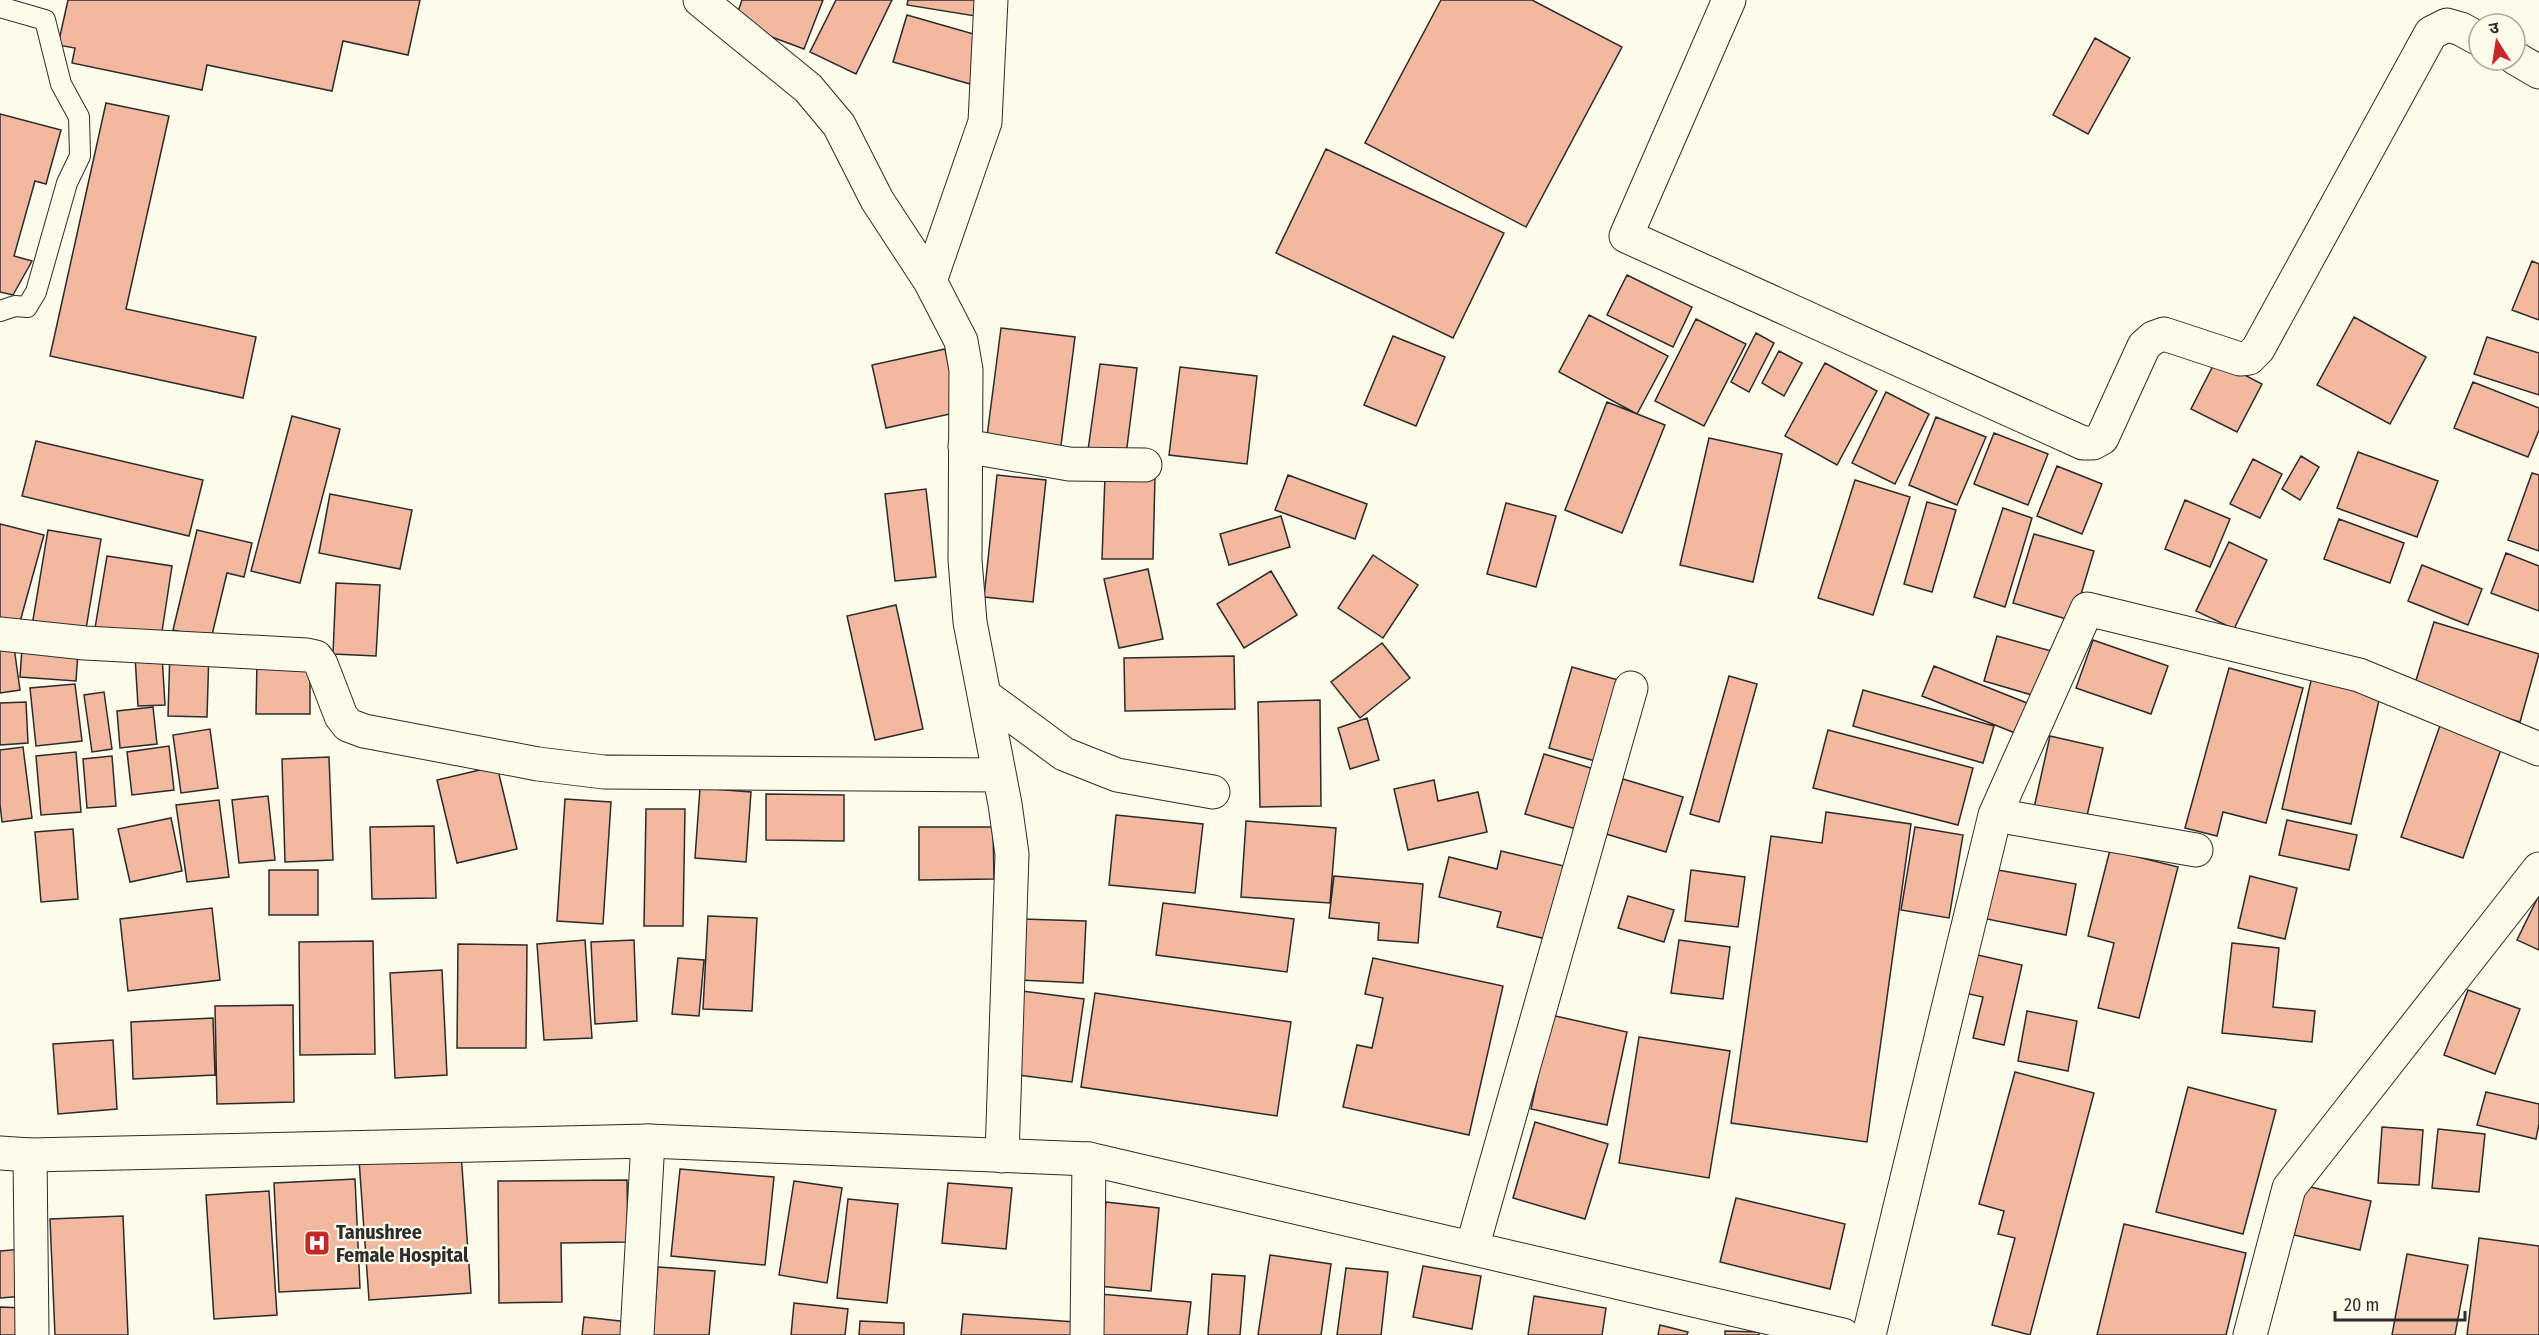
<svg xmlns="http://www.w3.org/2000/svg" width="2539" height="1335" viewBox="0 0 2539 1335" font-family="'Fira Sans Condensed','Noto Sans Devanagari',sans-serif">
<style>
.building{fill:#f2b8a0;stroke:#2b2b2b;stroke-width:1.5}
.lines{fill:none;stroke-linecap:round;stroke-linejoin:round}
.lane-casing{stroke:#2b2b2b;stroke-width:22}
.street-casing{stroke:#2b2b2b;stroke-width:35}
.primary-casing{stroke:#2b2b2b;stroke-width:35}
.lane{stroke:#fdfbea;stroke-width:20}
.street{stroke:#fdfbea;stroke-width:33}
.primary{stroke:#fdfbea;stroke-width:33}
.labels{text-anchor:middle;stroke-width:4.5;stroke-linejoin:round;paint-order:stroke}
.poi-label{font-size:20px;font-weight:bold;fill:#2b2b2b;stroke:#fdfbea;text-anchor:start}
</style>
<rect width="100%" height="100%" fill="#fdfbea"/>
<!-- building -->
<path class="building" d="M 68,0 L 420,0 L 408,55 L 343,41 L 332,91 L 207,65 L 202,90 L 72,63 L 75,48 L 58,45 Z
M 742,0 L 823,0 L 804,49 L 734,23 Z
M 836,0 L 892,0 L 856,74 L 810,52 Z
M 908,0 L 978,0 L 975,16 L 907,5 Z
M 1441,0 L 1532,0 L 1622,47 L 1526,227 L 1365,143 Z
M 907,15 L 984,37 L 970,84 L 893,62 Z
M 2095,38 L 2130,58 L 2088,134 L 2053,115 Z
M 106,103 L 169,116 L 126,309 L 256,337 L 243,398 L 50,356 Z
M 0,114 L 61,130 L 46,184 L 35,181 L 14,256 L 32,261 L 13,295 L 0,292 Z
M 1326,149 L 1504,233 L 1453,338 L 1276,253 Z
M 2532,261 L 2539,264 L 2539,320 L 2512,310 Z
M 1627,275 L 1692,307 L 1673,347 L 1607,315 Z
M 1589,315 L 1668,356 L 1637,414 L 1559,372 Z
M 2354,317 L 2426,357 L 2390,424 L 2317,385 Z
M 1696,319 L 1746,344 L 1704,426 L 1655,401 Z
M 1001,328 L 1075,337 L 1060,453 L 986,444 Z
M 1756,333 L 1774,343 L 1749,392 L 1731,382 Z
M 1393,336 L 1445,357 L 1416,426 L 1364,405 Z
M 2487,337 L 2539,353 L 2539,395 L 2474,374 Z
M 945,349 L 959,412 L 886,428 L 872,365 Z
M 1779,351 L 1802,363 L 1784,396 L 1762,383 Z
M 2216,360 L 2262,384 L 2237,432 L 2191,409 Z
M 1825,363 L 1877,391 L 1837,465 L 1785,436 Z
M 1100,364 L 1137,368 L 1126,455 L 1088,450 Z
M 1180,367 L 1257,376 L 1247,464 L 1169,455 Z
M 2473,382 L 2539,408 L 2539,430 L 2528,457 L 2454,428 Z
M 1886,392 L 1929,414 L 1895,484 L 1852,463 Z
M 1607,402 L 1665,425 L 1622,533 L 1565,510 Z
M 292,416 L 340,429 L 300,583 L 251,571 Z
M 1936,417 L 1986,437 L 1957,505 L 1909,485 Z
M 1994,433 L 2048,454 L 2028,505 L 1974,484 Z
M 1709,438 L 1782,454 L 1753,582 L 1680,565 Z
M 36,441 L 203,480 L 189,536 L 22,496 Z
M 2358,452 L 2438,481 L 2417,537 L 2337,508 Z
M 2301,456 L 2319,467 L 2300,500 L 2282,489 Z
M 2253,459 L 2282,474 L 2260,518 L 2230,504 Z
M 2057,466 L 2102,484 L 2082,534 L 2037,516 Z
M 2532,473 L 2539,475 L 2539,551 L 2508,540 Z
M 997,475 L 1046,480 L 1033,602 L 984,597 Z
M 1288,475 L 1367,504 L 1355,539 L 1275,510 Z
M 1105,476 L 1155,477 L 1153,559 L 1102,559 Z
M 1855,480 L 1910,497 L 1873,615 L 1818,598 Z
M 926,489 L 936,577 L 895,581 L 885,494 Z
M 330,494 L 412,510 L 400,569 L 319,553 Z
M 2185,500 L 2230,519 L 2210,567 L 2165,549 Z
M 1927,502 L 1956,510 L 1932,592 L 1904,584 Z
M 1506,503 L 1556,516 L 1536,587 L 1487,574 Z
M 2003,508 L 2032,518 L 2005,607 L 1974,597 Z
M 1281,516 L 1290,547 L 1229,565 L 1220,534 Z
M 2339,519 L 2404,543 L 2390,583 L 2324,559 Z
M 0,524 L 44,535 L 18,629 L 0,625 Z
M 48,530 L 101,539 L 84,641 L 31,632 Z
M 197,530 L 252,543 L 244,577 L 227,573 L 211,639 L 173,630 Z
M 2034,534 L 2094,551 L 2073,621 L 2013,603 Z
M 2229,542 L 2267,560 L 2234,629 L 2196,611 Z
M 2506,553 L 2539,566 L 2539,611 L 2491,593 Z
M 1373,555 L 1418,585 L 1383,638 L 1338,608 Z
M 107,556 L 172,566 L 161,638 L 95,628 Z
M 2422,565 L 2482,589 L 2468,625 L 2408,601 Z
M 1148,569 L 1163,639 L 1119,648 L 1104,579 Z
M 1271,571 L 1297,615 L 1244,648 L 1217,604 Z
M 336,583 L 380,585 L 376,656 L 333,654 Z
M 896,605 L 923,729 L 875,740 L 847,616 Z
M 2434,622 L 2539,654 L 2520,722 L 2413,690 Z
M 1997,636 L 2055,652 L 2042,698 L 1984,681 Z
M 13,640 L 20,690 L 0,693 L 0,642 Z
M 2093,640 L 2168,666 L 2151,714 L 2076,688 Z
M 1382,643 L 1410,678 L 1360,718 L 1331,682 Z
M 22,648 L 78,652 L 76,681 L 20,677 Z
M 170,650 L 209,650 L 207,717 L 168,716 Z
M 162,655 L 165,705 L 138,706 L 135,656 Z
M 1234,656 L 1235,709 L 1125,711 L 1124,658 Z
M 257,661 L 310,661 L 310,714 L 256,714 Z
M 1934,666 L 2032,705 L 2020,735 L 1922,696 Z
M 1572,667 L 1618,680 L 1595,761 L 1549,748 Z
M 2229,668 L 2303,688 L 2266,823 L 2223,812 L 2217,836 L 2185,828 Z
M 2313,672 L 2382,687 L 2351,824 L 2282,809 Z
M 1729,676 L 1757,684 L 1719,822 L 1690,814 Z
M 75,684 L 82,741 L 36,746 L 30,688 Z
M 1863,690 L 1994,726 L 1983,763 L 1853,726 Z
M 104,692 L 112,749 L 92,752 L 84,695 Z
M 1320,700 L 1321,806 L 1260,807 L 1258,702 Z
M 26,702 L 28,743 L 0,745 L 0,703 Z
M 153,707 L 157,744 L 120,748 L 117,711 Z
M 2443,717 L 2505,738 L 2463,858 L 2401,837 Z
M 1367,718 L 1379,760 L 1350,769 L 1338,728 Z
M 210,729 L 218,788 L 181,793 L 173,735 Z
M 1828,730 L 1973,768 L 1958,825 L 1813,788 Z
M 2050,736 L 2103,748 L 2086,820 L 2034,808 Z
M 169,746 L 174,790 L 132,795 L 127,752 Z
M 23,747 L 32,818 L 2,822 L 0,804 L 0,750 Z
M 76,752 L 81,812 L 41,815 L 36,756 Z
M 1544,754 L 1594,769 L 1576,829 L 1525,814 Z
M 112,756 L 116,806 L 87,808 L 83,759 Z
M 329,757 L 333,860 L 285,862 L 282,759 Z
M 497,766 L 517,849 L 457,863 L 437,780 Z
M 1623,779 L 1683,797 L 1666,852 L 1606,834 Z
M 1434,780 L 1438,801 L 1478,792 L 1487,832 L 1408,850 L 1394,789 Z
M 700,788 L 751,792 L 746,862 L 695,858 Z
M 766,794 L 844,795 L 844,841 L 766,840 Z
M 268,796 L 275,860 L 239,863 L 232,800 Z
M 565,799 L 611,802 L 603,924 L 557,921 Z
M 219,800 L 229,877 L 187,882 L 176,805 Z
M 646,809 L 685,809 L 683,926 L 644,926 Z
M 1826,812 L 1911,824 L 1867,1142 L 1731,1123 L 1771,836 L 1822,843 Z
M 1116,815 L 1203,824 L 1195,893 L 1109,885 Z
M 171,818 L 182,871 L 130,882 L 118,829 Z
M 2287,820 L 2357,835 L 2349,870 L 2279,855 Z
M 1246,821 L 1336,828 L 1330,903 L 1241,897 Z
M 434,826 L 436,898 L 372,899 L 370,827 Z
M 919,827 L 993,827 L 994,879 L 919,880 Z
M 1915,827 L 1963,835 L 1949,918 L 1901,910 Z
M 73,829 L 78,899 L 41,902 L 35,832 Z
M 2110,850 L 2178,867 L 2139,1018 L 2098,1008 L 2114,943 L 2088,936 Z
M 1501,851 L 1564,866 L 1546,939 L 1497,927 L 1501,912 L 1439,897 L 1449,857 L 1497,869 Z
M 1987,868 L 2076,884 L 2066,935 L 1977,917 Z
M 269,870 L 318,870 L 318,915 L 269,915 Z
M 1691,870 L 1745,877 L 1738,927 L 1685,921 Z
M 1334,876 L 1423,884 L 1418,943 L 1378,940 L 1379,923 L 1329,918 Z
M 2250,876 L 2297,888 L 2285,939 L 2238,928 Z
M 2539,895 L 2539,950 L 2517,940 Z
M 1628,896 L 1674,910 L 1664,942 L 1618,928 Z
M 1163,903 L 1294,919 L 1287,972 L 1156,955 Z
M 212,908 L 220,980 L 128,991 L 120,919 Z
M 708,916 L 757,918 L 752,1011 L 703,1009 Z
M 1022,919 L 1086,921 L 1083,983 L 1019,980 Z
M 585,940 L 592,1038 L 544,1040 L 537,944 Z
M 634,940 L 637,1021 L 595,1024 L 591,942 Z
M 1679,940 L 1730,947 L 1723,999 L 1671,993 Z
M 373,941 L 375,1054 L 300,1055 L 299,942 Z
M 2232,943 L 2279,948 L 2273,1007 L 2315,1011 L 2312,1042 L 2222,1033 Z
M 458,944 L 527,945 L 526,1048 L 457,1048 Z
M 1969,953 L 2022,965 L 2004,1045 L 1973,1038 L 1983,997 L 1960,992 Z
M 678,958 L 704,960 L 699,1016 L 672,1014 Z
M 1373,958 L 1503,986 L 1469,1135 L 1343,1107 L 1357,1045 L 1372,1048 L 1383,998 L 1365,994 Z
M 442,970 L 447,1075 L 395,1078 L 390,973 Z
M 2468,990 L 2520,1009 L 2495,1074 L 2444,1055 Z
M 1022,991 L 1084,999 L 1072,1082 L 1010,1074 Z
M 1095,993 L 1291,1022 L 1277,1116 L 1081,1087 Z
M 293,1005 L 294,1102 L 217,1104 L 215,1006 Z
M 2027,1011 L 2077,1021 L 2068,1071 L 2018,1061 Z
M 1551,1015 L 1627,1032 L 1607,1125 L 1531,1109 Z
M 213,1018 L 215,1075 L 133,1079 L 131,1022 Z
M 1639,1037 L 1730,1051 L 1709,1178 L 1619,1163 Z
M 113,1040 L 117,1109 L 58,1114 L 53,1044 Z
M 2015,1072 L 2094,1093 L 2030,1335 L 1992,1325 L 2015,1238 L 1998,1234 L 2004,1211 L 1979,1204 Z
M 2188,1087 L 2276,1110 L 2243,1234 L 2156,1212 Z
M 2486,1092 L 2539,1104 L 2539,1124 L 2536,1139 L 2477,1125 Z
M 1535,1122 L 1608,1144 L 1585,1219 L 1513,1198 Z
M 2382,1127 L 2423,1130 L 2419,1185 L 2378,1183 Z
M 2438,1129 L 2485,1134 L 2479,1192 L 2432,1188 Z
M 461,1153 L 471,1293 L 369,1300 L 359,1160 Z
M 680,1169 L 774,1177 L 765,1265 L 671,1256 Z
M 355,1179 L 360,1288 L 279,1292 L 274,1183 Z
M 627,1180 L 628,1242 L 561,1243 L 562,1302 L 499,1303 L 498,1181 Z
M 794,1181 L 842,1188 L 827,1283 L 779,1275 Z
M 948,1183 L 1012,1188 L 1006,1249 L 942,1243 Z
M 2306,1186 L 2371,1201 L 2360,1250 L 2294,1235 Z
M 269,1191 L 277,1315 L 214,1319 L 206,1195 Z
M 1736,1198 L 1845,1224 L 1830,1289 L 1720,1262 Z
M 848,1199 L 898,1204 L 887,1303 L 837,1298 Z
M 1106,1202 L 1159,1208 L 1151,1291 L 1098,1286 Z
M 123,1216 L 128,1335 L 55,1335 L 50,1219 Z
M 2124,1224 L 2246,1253 L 2226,1335 L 2097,1335 Z
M 2479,1238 L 2539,1246 L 2539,1335 L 2467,1335 Z
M 23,1249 L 26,1296 L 0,1298 L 0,1251 Z
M 2407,1254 L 2468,1265 L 2455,1335 L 2392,1335 Z
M 1270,1255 L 1331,1264 L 1321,1335 L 1258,1335 Z
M 1423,1266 L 1481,1276 L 1472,1329 L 1413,1317 Z
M 658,1267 L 715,1271 L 709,1335 L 653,1335 Z
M 1346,1268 L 1388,1272 L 1381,1335 L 1337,1335 Z
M 1212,1274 L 1245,1276 L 1240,1335 L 1208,1335 Z
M 1100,1294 L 1191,1302 L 1187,1335 L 1095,1335 Z
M 1534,1296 L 1606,1308 L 1602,1335 L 1528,1335 Z
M 794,1303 L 848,1309 L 845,1335 L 791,1335 Z
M 0,1307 L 24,1308 L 24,1335 L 0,1335 Z
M 963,1314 L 1075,1322 L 1074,1335 L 961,1335 Z
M 584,1317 L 629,1322 L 628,1335 L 582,1335 Z
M 860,1321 L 904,1323 L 904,1335 L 859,1335 Z
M 1660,1325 L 1688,1332 L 1687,1335 L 1658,1335 Z
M 1725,1331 L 1759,1332 L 1759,1335 L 1725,1335 Z"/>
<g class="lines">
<defs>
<path id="lane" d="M 0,7 L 45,20 L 61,84 L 79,117 L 80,156 L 67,183 L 36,292 L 27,307 L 15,306 L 0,311"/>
<path id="street" d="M 700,0 L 808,88 L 839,125 L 877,200 L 930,281 L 945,310 L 961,341 L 966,370 L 965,560 L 970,622 L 1005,804 L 1012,854 L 1002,1156
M 1729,0 L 1626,236 L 2083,443 L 2093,443 L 2102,438 L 2144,346 L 2153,338 L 2164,334 L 2240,359 L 2249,358 L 2258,349 L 2431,33 L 2447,25 L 2461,29 L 2479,39
M 2515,58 L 2539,72
M 930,281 L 985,122 L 991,0
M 965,446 L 1069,464 L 1145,465
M 0,634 L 85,643 L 307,655 L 316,657 L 321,664 L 341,716 L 348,725 L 364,731 L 538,764 L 604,772 L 999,775
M 984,695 L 1064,754 L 1117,775 L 1213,792
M 1995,815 L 2196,850
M 30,1155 L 32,1335
M 1472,1248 L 1631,688
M 637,1335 L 648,1141
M 1087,1335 L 1089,1159
M 1869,1335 L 1995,815 L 2087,609 L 2359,675 L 2539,749
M 2250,1335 L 2289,1188 L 2539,869"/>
<path id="primary" d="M 0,1153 L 30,1155 L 648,1141 L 1089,1159 L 1843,1335"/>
</defs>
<!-- lane casing -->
<use href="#lane" class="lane-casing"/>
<!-- street casing -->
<use href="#street" class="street-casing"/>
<!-- primary casing -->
<use href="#primary" class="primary-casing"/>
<!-- lane -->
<use href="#lane" class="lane"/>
<!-- street -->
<use href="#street" class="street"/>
<!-- primary -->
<use href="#primary" class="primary"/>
</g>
<!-- icons -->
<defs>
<symbol id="hospital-square" viewBox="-11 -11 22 22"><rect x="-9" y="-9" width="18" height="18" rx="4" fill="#c62828" stroke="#fdfbea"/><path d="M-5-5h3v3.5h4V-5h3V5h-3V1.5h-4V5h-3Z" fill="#fff"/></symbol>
</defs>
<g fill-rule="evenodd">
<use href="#hospital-square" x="302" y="1228" width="30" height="30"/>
</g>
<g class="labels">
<!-- poi labels -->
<g class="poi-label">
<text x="336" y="1239">Tanushree<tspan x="336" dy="23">Female Hospital</tspan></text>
</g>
</g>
<!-- north arrow -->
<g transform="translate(2497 42) rotate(348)"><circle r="28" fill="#fdfbea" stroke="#a9a89e" stroke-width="1.5"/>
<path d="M0-4.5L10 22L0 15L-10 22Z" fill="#c62828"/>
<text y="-9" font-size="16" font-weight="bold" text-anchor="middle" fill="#2b2b2b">उ</text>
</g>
<!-- scale -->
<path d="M2335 1311v9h130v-9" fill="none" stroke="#2b2b2b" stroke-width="3"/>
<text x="2344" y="1311" font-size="18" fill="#2b2b2b" stroke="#fdfbea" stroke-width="4.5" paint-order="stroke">20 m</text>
</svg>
